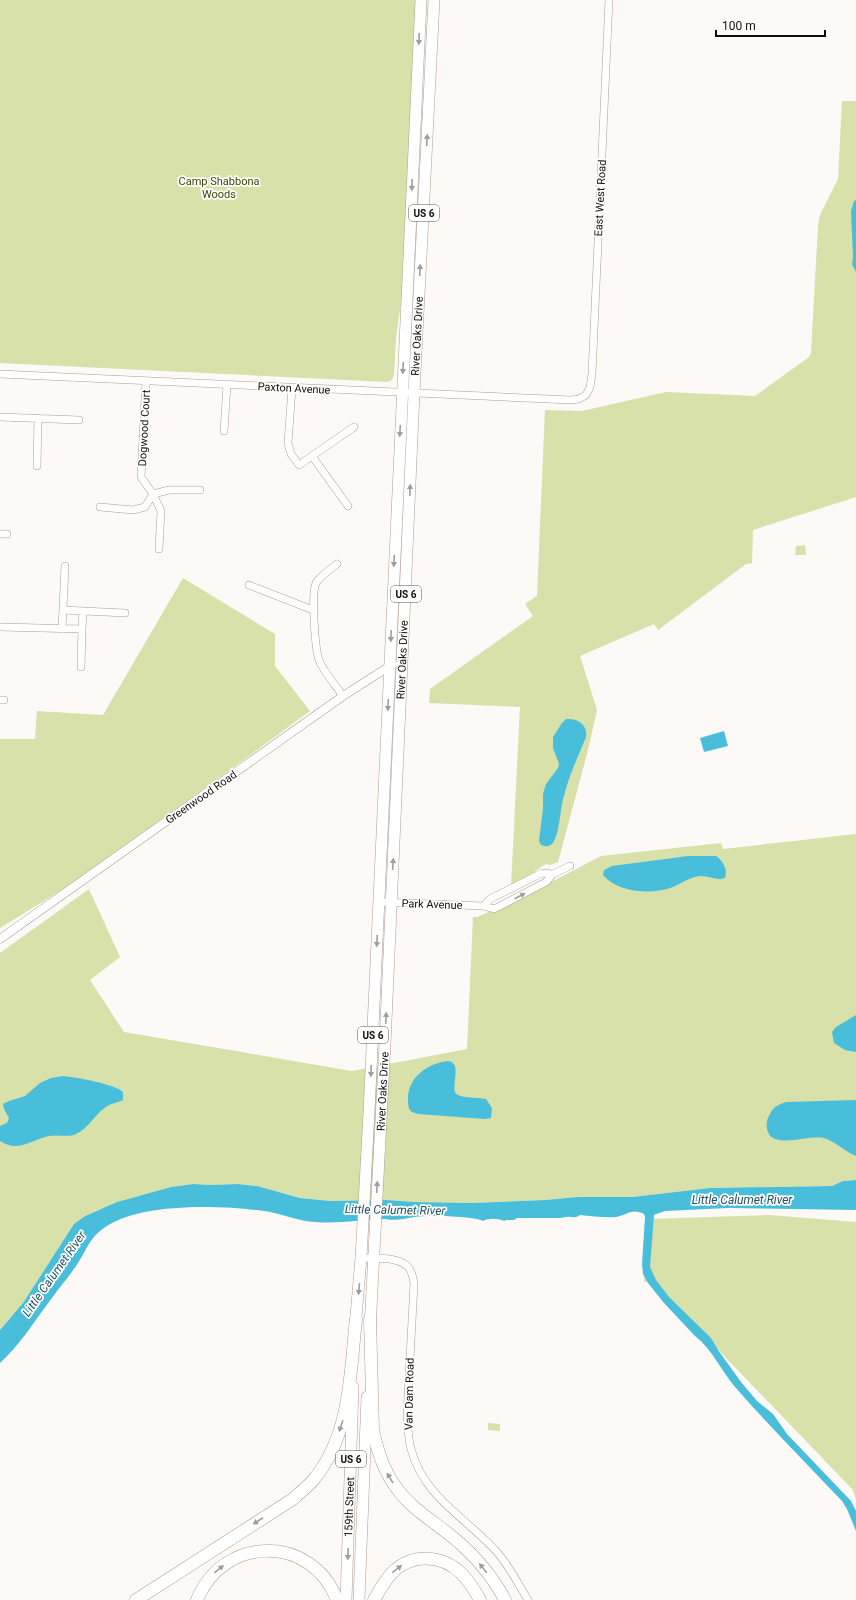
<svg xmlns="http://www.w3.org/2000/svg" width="856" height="1600" viewBox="0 0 856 1600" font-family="Roboto,sans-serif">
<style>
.green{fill:#d8e1a9}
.water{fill:#49bedb}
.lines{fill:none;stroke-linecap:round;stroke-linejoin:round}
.minor-casing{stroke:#ae9d91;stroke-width:8}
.tertiary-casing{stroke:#ae9d91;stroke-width:9}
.primary-casing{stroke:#ae9d91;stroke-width:12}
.motorway-casing{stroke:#ae9d91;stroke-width:13}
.minor{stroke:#fff;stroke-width:7}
.tertiary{stroke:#fff;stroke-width:8}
.primary{stroke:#fff;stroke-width:11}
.motorway{stroke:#fff;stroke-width:12}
.oneway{fill:#a09e9c}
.labels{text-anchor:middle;stroke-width:3.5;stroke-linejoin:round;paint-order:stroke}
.shield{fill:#fff;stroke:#595652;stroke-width:1}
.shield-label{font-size:10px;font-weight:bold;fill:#120d08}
.park-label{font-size:11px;fill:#3f4500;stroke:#fff}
.street-label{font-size:11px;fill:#120d08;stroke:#fff}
.water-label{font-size:12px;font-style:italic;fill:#21525f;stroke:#fff}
</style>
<rect width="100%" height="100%" fill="#fdf9f7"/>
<!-- green -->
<path class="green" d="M 0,0 L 416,0 L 402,296 L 396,338 L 394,375 L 392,380 L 387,382 L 0,363 Z
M 842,101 L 856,101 L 856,497 L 753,530 L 752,563 L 746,564 L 658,630 L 654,624 L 580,656 L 597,710 L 587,754 L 558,862 L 550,865 L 546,864 L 535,871 L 535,874 L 511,886 L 520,707 L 429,703 L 430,689 L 533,616 L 525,604 L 537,596 L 545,410 L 582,411 L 666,392 L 755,396 L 809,357 L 811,353 L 818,226 L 820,215 L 838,179 Z
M 805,545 L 806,555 L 795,555 L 796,546 Z
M 183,578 L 275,634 L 275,666 L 310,711 L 223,775 L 70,885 L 0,928 L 0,739 L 35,739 L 37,711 L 103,715 Z
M 856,834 L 856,1180 L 843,1181 L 832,1186 L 710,1188 L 632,1197 L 577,1197 L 545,1200 L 472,1203 L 414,1202 L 387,1200 L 330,1201 L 300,1198 L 257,1186 L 238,1184 L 211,1185 L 193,1184 L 171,1187 L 117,1202 L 85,1216 L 74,1224 L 23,1303 L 0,1330 L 0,953 L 89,889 L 120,957 L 90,980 L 124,1032 L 352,1071 L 467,1049 L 473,917 L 477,917 L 515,901 L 601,856 L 721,843 L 723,849 Z
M 769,1215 L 856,1222 L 856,1500 L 853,1490 L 653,1282 L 644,1282 L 647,1219 Z
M 488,1423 L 500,1424 L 500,1431 L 488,1430 Z"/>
<!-- water -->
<path class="water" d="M 856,200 L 856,272 L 852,264 L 853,257 L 851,211 L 854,201 Z
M 566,719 C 578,718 588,725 586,737 C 578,757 569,775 564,796 C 560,808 560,831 554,841 C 551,847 546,847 541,845 L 539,841 L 543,808 L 543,794 L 546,784 L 558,768 L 559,764 L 553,748 L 553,737 L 562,723 Z
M 724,731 L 728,746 L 704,752 L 700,738 Z
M 688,856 L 716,856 C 723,861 728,869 725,878 C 717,881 710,876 701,876 C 690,877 682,883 673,887 C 652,895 618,893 603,875 L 604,870 L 612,866 Z
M 856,1015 L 856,1052 L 845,1050 L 834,1043 L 832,1032 L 836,1027 Z
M 448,1061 L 452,1062 L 455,1066 C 457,1074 453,1086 455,1092 C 457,1099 479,1097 486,1099 L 492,1108 L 491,1118 L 485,1119 L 418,1114 L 412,1112 L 409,1109 C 403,1082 423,1064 448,1061 Z
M 63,1076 C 75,1077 115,1084 123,1092 L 123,1100 C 117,1103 111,1103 106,1107 C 95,1114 89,1128 76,1134 C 68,1138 58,1134 49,1136 C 31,1140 18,1153 0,1141 L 0,1126 L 7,1123 L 9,1118 L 4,1109 L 3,1104 L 9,1101 L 25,1096 L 40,1083 L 51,1078 Z
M 856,1100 L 856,1156 C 844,1151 835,1141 824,1138 C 810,1134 771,1151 767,1129 C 766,1123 767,1119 770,1114 C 774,1106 778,1105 786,1102 Z
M 856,1180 L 856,1210 L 728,1208 L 665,1211 L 654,1215 L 650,1267 L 656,1280 L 669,1297 L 711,1338 L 718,1350 L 741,1382 L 757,1401 L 773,1414 L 787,1434 L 851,1501 L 856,1511 L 856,1531 L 847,1509 L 842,1501 C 807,1464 770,1427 736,1388 C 721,1371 713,1350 695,1336 L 664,1303 L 648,1283 L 643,1274 L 642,1264 L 645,1217 L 644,1214 C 631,1208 628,1215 616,1217 C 604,1218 592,1216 580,1215 C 575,1219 572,1216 566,1217 C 564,1217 562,1218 560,1218 L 517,1218 L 514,1220 L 506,1220 L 504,1221 C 498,1218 488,1218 483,1221 C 475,1216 425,1215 415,1217 C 402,1219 398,1221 384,1219 C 361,1220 337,1224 315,1222 C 299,1221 285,1215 270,1212 C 226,1205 135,1201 100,1231 C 89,1240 85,1252 78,1263 C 69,1277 58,1289 49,1302 C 33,1323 20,1345 0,1363 L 0,1330 L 23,1303 L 74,1224 L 85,1216 L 117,1202 L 171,1187 L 193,1184 L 211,1185 L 238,1184 L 257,1186 L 300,1198 L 330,1201 L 387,1200 L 414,1202 L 472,1203 L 545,1200 L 577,1197 L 632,1197 L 710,1188 L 832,1186 L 843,1181 Z"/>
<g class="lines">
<defs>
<path id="minor" d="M 0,374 L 571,400 L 579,399 L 586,395 L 590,387 L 592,374 L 609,0
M 146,381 L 141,477 L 153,494 L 161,511 L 159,549
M 292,388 L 288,443 L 291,454 L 299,465 L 354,427
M 0,417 L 79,420
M 224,431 L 227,385
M 312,456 L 348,506
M 37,466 L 38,418
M 100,507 L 133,510 L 145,507 L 153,494 L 169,490 L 200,490
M 0,534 L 7,534
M 337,564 C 331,569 320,576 316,583 C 311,593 315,648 319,660 C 323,671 336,686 343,696
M 249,585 L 313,610
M 63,610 L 125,613
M 0,627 L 82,629 L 83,611
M 62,629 L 65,566
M 81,667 L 82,629
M 0,700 L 4,700
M 379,902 L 484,906 L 494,909 L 546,882 L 553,874 L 570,866
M 484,906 L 490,899 L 542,873 L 553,874
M 361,1258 C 375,1259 396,1256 407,1266 C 412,1270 413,1278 414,1283 L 407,1415 C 408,1427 408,1438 411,1449 C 423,1496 465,1517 496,1551 C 509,1565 518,1584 528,1600"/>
<path id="tertiary" d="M 0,939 L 343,696 L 393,664"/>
<g id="primary">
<path d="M 355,1328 L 361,1258 L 369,1113 L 421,0"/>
<path id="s1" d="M 370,1328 L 385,1044 L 414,393 L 434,0"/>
<path id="s2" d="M 346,1600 L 353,1387"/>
<path d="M 359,1600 L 367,1397"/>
</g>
<path id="motorway" d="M 370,1319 L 373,1431 C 378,1452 384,1472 398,1490 C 413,1510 436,1523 455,1539 C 475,1556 493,1577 505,1600
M 136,1600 L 293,1499 C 300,1492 309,1486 315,1478 C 351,1433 350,1373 356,1319
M 197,1600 C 223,1535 312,1534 337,1600
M 374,1600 C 379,1591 384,1582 391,1574 C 411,1553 442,1554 462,1574 C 470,1582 475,1591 480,1600"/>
</defs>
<!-- minor casing -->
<use href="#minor" class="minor-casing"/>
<!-- tertiary casing -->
<use href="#tertiary" class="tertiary-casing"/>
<!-- primary casing -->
<use href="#primary" class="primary-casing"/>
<!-- motorway casing -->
<use href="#motorway" class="motorway-casing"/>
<!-- minor -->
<use href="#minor" class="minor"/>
<!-- tertiary -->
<use href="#tertiary" class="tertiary"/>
<!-- primary -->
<use href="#primary" class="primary"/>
<!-- motorway -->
<use href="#motorway" class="motorway"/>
</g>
<!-- one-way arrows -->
<defs><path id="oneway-solid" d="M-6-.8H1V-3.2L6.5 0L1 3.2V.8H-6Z"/></defs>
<g class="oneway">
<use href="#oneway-solid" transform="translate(419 39) rotate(93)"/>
<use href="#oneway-solid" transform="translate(427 140) rotate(-87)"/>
<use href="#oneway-solid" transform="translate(412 185) rotate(92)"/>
<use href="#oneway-solid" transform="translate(420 270) rotate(-87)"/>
<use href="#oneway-solid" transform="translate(403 368) rotate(93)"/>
<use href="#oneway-solid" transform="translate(400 431) rotate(93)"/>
<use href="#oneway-solid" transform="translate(410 490) rotate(-88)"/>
<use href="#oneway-solid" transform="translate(394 561) rotate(93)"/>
<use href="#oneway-solid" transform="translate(391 636) rotate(92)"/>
<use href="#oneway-solid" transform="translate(388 705) rotate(93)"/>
<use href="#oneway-solid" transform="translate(393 864) rotate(-87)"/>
<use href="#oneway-solid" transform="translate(520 896) rotate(-28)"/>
<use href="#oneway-solid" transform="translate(377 941) rotate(93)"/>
<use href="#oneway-solid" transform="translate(386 1018) rotate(-87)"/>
<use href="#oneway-solid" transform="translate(371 1071) rotate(93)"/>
<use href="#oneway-solid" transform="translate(377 1187) rotate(-87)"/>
<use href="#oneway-solid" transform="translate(359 1289) rotate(95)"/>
<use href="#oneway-solid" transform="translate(341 1426) rotate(108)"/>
<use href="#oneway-solid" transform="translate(390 1478) rotate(-121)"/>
<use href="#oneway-solid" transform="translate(258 1521) rotate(147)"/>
<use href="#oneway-solid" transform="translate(348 1554) rotate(92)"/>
<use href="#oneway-solid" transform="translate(483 1568) rotate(-128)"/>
<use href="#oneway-solid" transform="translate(219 1569) rotate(-39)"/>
<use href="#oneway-solid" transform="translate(397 1569) rotate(-37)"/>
</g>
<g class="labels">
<!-- shield labels -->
<g class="shield">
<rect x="409" y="205" width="30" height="16" rx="3"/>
<rect x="391" y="586" width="30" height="16" rx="3"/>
<rect x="358" y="1027" width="30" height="16" rx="3"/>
<rect x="336" y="1451" width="30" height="16" rx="3"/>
</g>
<g class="shield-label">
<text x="424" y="217">US 6</text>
<text x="406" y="598">US 6</text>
<text x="373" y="1039">US 6</text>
<text x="351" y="1463">US 6</text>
</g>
<!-- park labels -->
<g class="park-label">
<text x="219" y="185">Camp Shabbona<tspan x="219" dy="13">Woods</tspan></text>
</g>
<!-- street labels -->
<g class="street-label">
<text transform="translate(600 198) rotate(-87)" y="4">East West Road</text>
<text dy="4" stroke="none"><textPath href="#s1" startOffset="993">River Oaks Drive</textPath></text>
<text transform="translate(294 388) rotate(3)" y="4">Paxton Avenue</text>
<text transform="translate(144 428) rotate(-87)" y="4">Dogwood Court</text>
<text dy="4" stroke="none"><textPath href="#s1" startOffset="669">River Oaks Drive</textPath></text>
<text transform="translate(201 797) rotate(-35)" y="4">Greenwood Road</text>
<text transform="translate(432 904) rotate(2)" y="4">Park Avenue</text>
<text dy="4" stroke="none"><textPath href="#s1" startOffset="237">River Oaks Drive</textPath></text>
<text transform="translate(409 1394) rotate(-89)" y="4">Van Dam Road</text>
<text dy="4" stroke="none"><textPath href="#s2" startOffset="93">159th Street</textPath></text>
</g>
<!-- water labels -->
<g class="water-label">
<text x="742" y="1204">Little Calumet River</text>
<text transform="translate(395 1210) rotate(1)" y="4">Little Calumet River</text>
<text transform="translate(54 1274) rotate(-55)" y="4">Little Calumet River</text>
</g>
</g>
<!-- scale -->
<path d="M716 30v6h109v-6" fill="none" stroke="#120d08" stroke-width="2"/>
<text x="722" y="30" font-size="12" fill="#120d08" stroke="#ffffff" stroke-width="3" paint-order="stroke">100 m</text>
</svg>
